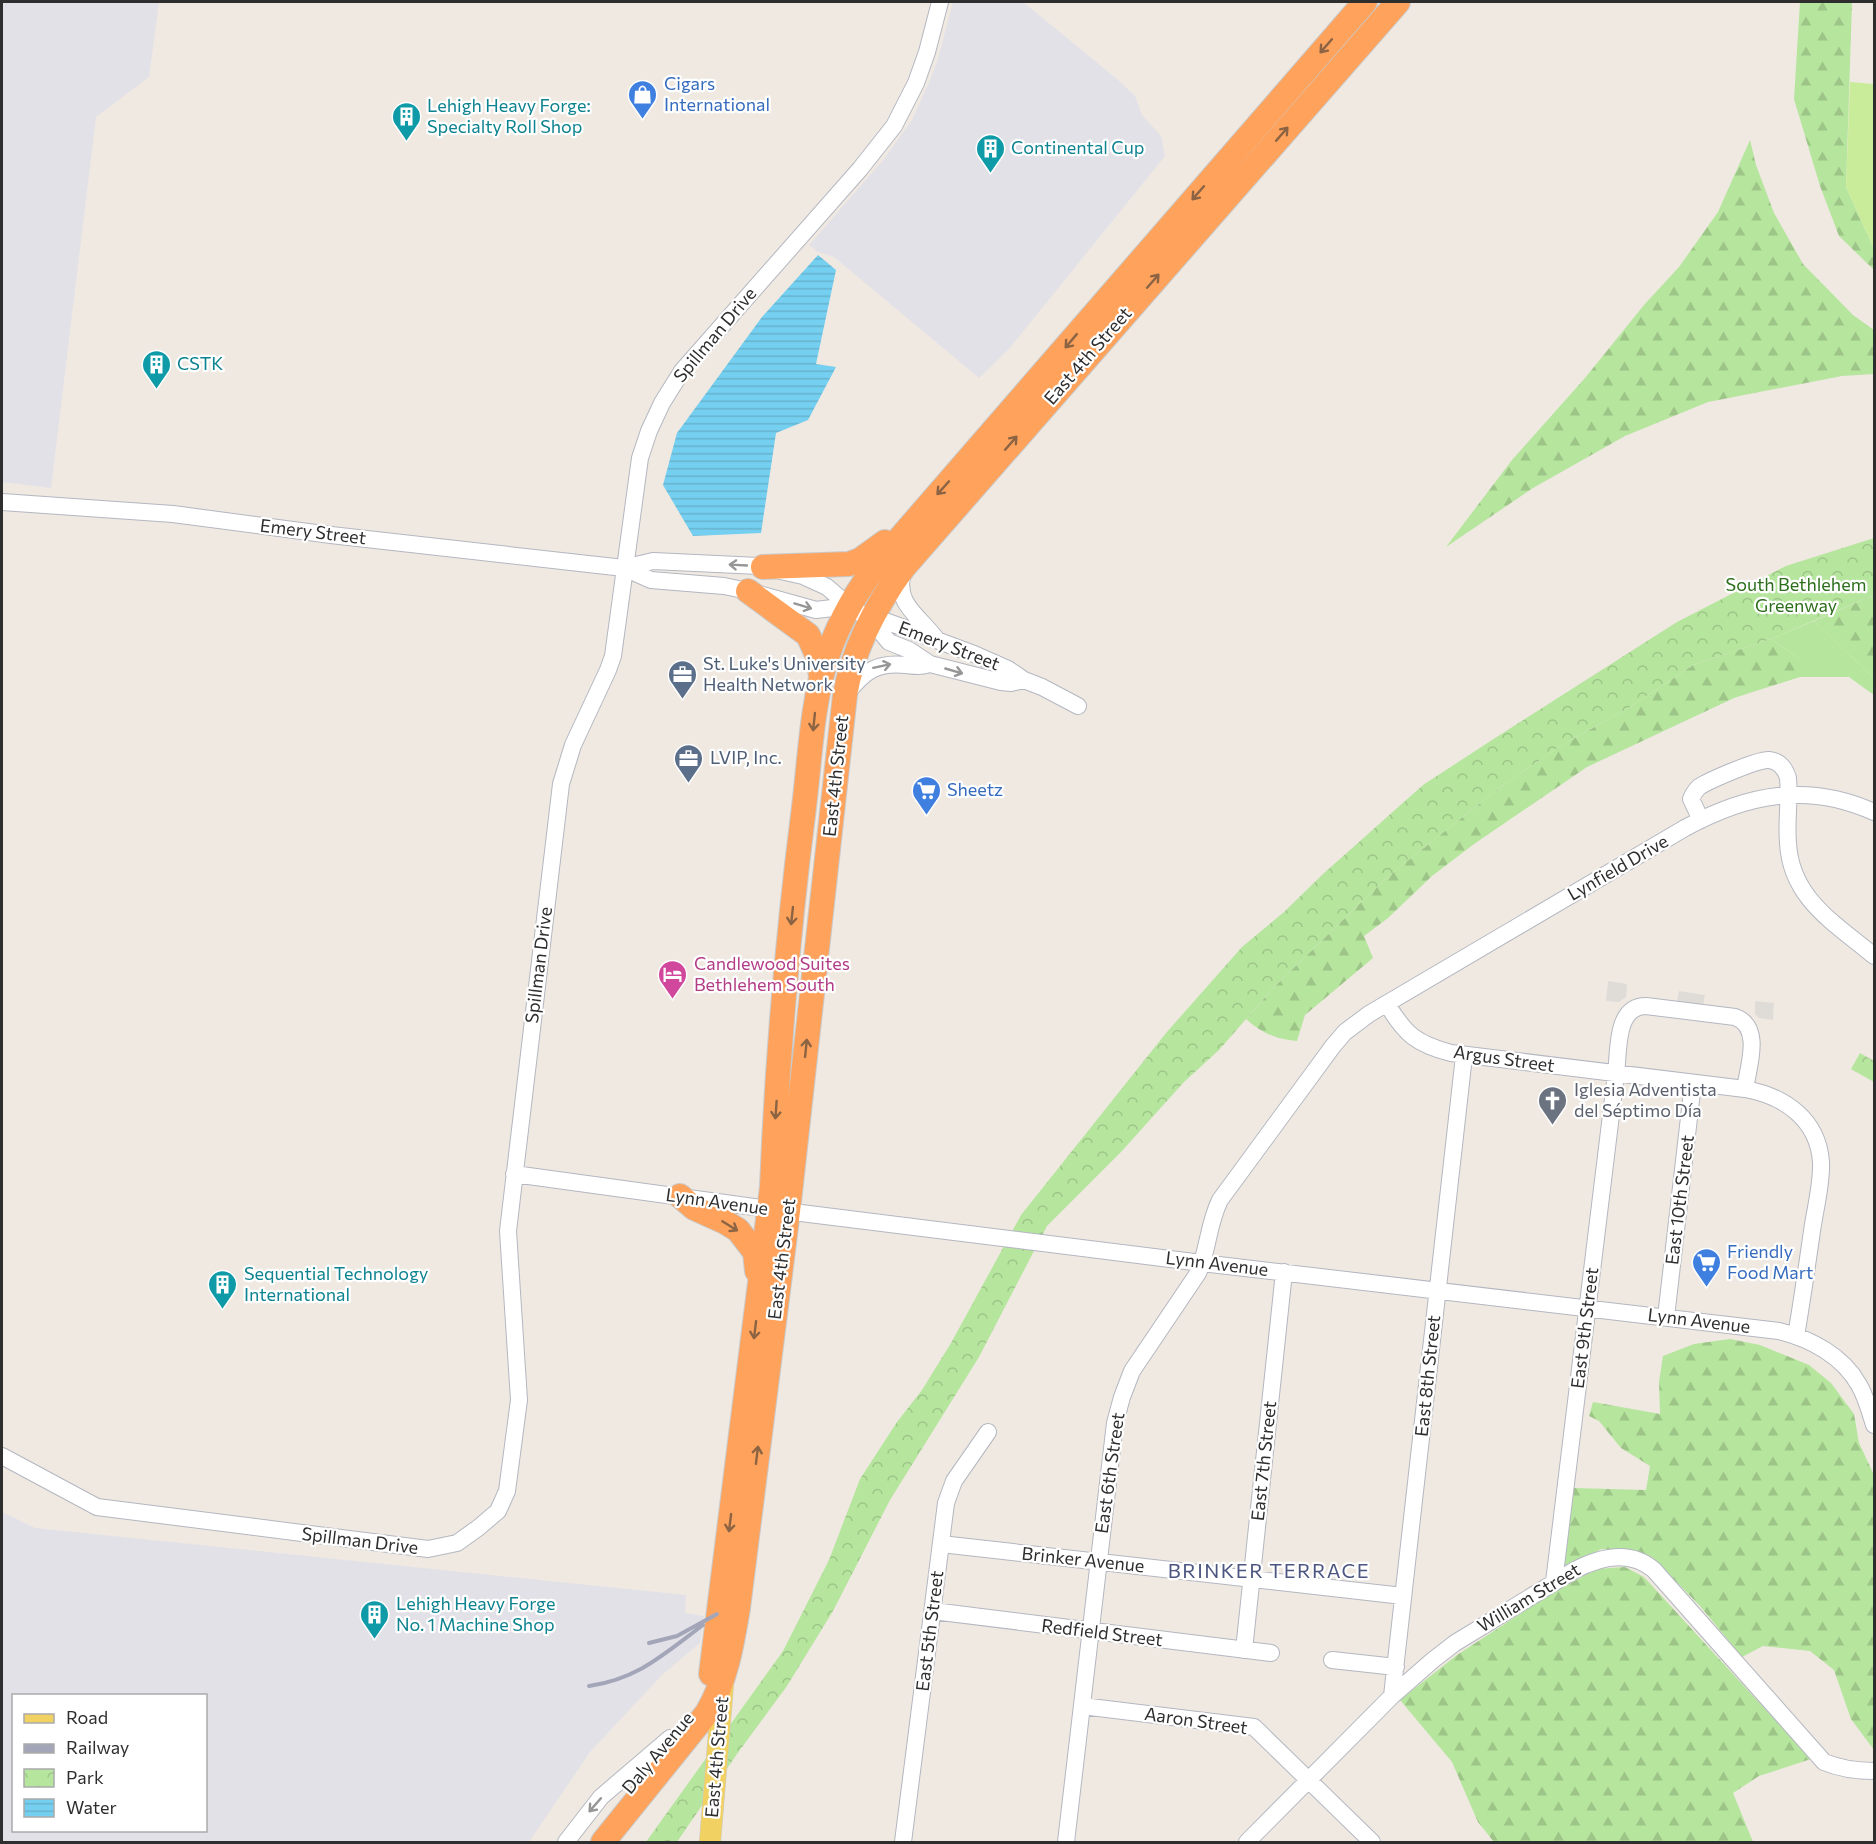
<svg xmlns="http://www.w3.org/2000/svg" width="1876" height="1844" viewBox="0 0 1876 1844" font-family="Commissioner,sans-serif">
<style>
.industrial{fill:#e3e1e8;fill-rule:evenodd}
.grass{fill:#b6e59e}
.forest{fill:url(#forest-firs)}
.park{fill:url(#park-crowns)}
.pitch{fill:#c9ec9a}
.plaza{fill:#dfdcd8}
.water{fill:url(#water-rules)}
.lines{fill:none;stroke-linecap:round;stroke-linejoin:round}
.minor-casing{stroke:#b4b7c1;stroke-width:18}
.major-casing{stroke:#c9c9c9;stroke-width:22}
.highway-casing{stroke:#c9c9c9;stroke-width:26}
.minor{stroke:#fff;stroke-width:16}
.major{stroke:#f2d163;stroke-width:21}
.highway{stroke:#ffa35c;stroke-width:24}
.rail{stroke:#a3a6b8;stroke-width:4}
.oneway{stroke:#8c6343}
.oneway2{stroke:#969696}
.labels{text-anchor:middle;stroke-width:4.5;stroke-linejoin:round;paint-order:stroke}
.shop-label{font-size:18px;fill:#366cbe;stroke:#fff;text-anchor:start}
.culture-label{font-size:18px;fill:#0d838f;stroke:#fff;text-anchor:start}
.street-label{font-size:18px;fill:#2e2e2e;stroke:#fff}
.park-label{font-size:18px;fill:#2c6e1b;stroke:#fff}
.service-label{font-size:18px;fill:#4e5e75;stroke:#fff;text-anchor:start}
.hotel-label{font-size:18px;fill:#b23c85;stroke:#fff;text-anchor:start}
.worship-label{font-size:18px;fill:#5b616d;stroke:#fff;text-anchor:start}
.neighbourhood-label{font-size:20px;letter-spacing:1.5px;fill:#4d5680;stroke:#fff}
</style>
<defs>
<pattern id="forest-firs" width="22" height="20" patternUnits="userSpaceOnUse" patternTransform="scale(1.5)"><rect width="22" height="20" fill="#b6e59e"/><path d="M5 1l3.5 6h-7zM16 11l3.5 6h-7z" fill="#9dc588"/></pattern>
<pattern id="park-crowns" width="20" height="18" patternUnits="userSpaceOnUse" patternTransform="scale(1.5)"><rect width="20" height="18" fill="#b6e59e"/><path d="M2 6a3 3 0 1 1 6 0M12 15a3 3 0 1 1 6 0" fill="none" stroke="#9dc588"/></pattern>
<pattern id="water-rules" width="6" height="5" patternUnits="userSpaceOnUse" patternTransform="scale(1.5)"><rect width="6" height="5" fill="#75cff0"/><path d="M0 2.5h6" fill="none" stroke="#66b2ce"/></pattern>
</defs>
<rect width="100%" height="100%" fill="#efe9e1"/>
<!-- industrial -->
<path class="industrial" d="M 2,2 L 159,2 L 149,77 L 96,117 L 51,488 L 2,482 Z
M 953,2 L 1023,2 L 1117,79 L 1135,96 L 1142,115 L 1161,136 L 1165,156 L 1009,349 L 979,378 L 834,257 L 818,252 L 809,245 L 884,159 L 912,120 L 930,80 L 938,59 Z
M 2,1512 L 35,1528 L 686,1595 L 685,1613 L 704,1616 L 700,1643 L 662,1675 L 590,1752 L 529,1842 L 2,1842 ZM 14,1696 L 206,1696 L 206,1830 L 14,1830 Z"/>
<!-- grass -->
<path class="grass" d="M 1814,621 L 1874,678 L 1874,695 L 1849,677 L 1800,677 L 1800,659 L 1771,639 Z"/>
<!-- forest -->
<path class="forest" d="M 1800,2 L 1852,2 L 1846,187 L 1874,249 L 1874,270 L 1839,236 L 1820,186 L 1794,99 Z
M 1750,140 L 1756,165 L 1774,213 L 1803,264 L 1853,315 L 1874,330 L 1874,374 L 1842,376 L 1708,402 L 1625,436 L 1533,488 L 1446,547 L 1512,460 L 1585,378 L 1644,305 L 1679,267 L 1718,212 Z
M 1874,595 L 1874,678 L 1814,621 Z
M 1771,639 L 1800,659 L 1800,677 L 1734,698 L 1587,767 L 1474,844 L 1432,876 L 1388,918 L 1364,936 L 1373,958 L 1305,1015 L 1297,1041 C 1275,1039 1262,1033 1246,1019 L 1273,988 L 1386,878 L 1499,788 L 1562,745 L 1630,707 L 1693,665 Z
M 1730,1339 L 1760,1345 L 1809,1365 L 1831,1383 L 1854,1414 L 1859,1443 L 1874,1475 L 1874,1750 L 1851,1719 L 1834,1670 L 1810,1651 L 1763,1646 L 1742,1657 L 1700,1606 L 1652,1557 L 1624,1550 L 1601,1549 L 1562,1570 L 1573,1488 L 1646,1490 L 1650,1466 L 1621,1448 L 1599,1421 L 1589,1416 L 1593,1402 L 1660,1414 L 1659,1382 L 1663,1356 L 1694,1344 Z
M 1625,1567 L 1644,1577 L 1811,1759 L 1759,1776 L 1733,1793 L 1753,1842 L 1494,1842 L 1478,1822 L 1452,1762 L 1400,1700 L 1457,1655 L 1555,1591 L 1597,1569 Z"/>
<!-- park -->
<path class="park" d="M 1874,538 L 1874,595 L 1771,639 L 1693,665 L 1630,707 L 1562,745 L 1499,788 L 1386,878 L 1273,988 L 1219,1050 L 1184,1082 L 1121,1152 L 1047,1226 L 979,1357 L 890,1500 L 833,1611 L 787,1686 L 737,1754 L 677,1842 L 646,1842 L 783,1651 L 829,1560 L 860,1479 L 897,1422 L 922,1390 L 951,1343 L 1021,1215 L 1166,1033 L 1242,947 L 1284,912 L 1323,874 L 1423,785 L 1492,740 L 1677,622 L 1786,566 Z
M 1860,1053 L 1874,1061 L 1874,1082 L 1851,1069 Z"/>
<!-- pitch -->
<path class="pitch" d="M 1850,82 L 1874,84 L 1874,249 L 1846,187 Z"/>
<!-- plaza -->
<path class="plaza" d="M 1608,981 L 1627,984 L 1626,997 L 1619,1002 L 1606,1001 Z
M 1679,991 L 1705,995 L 1703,1005 L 1701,1007 L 1679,1003 L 1677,1001 Z
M 1755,1001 L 1774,1003 L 1773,1020 L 1759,1018 L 1755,1014 Z"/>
<!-- water -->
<path class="water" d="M 818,255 L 836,270 L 816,364 L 836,367 L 808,420 L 776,433 L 761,533 L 693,536 L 663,485 L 677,433 L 762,317 Z"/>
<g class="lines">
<defs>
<path id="minor" d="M 2,502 L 173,514 L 331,535 L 624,568 L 651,580 L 724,586 L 748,591 L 816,610 L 849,606
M 624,568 L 653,561 L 759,566 L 803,576 L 827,587 L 849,606 L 871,620 L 889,642 L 909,650 L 930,664 L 1001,682 L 1011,683 L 1024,680
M 903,571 C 894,605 919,615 937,640
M 871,620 L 888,622 L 974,654 L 1008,669 L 1024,680 L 1042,687 L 1078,706
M 848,692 C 865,671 877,662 906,665 C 915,666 921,667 930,664
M 1701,820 L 1691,799 C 1693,794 1695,791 1699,787 C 1708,781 1758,759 1769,760 C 1779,761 1785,768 1788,778 C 1790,800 1786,821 1788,843 C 1791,899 1835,923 1874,956
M 1387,1004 C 1405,1034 1416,1044 1451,1053 L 1745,1089 C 1784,1096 1818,1119 1821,1162 C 1822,1184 1815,1209 1812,1231 C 1807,1266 1802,1301 1796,1336
M 514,1174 L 769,1209 L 1202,1263 L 1779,1331 C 1811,1339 1843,1356 1859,1385 C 1866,1397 1870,1412 1874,1425
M 1666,1317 L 1693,1083
M 2,1456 L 97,1507 L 428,1549 L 457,1543 L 478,1528 L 498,1511 L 507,1491 L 519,1400 L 508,1231 L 561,784 L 573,745 L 608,670 L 613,656 L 640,458 L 649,431 L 662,403 L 682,371 L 860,169 L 894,126 L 916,83 L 927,52 L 940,2
M 941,1544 L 1403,1596
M 1554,1582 L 1616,1074 C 1619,1051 1615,1006 1646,1006 L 1735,1017 C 1763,1027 1748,1067 1745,1089
M 933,1611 L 1271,1653
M 1244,1650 L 1284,1272
M 1332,1660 L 1396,1667
M 1392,1696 L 1464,1056
M 1082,1706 L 1254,1727 L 1372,1842
M 566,1842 L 601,1797 L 670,1738
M 903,1842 L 946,1503 L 954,1481 L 988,1432
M 1066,1842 L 1115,1423 L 1122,1397 L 1132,1371 L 1198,1273 C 1208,1251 1208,1224 1220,1200 L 1333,1046 L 1345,1032 L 1369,1014 L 1685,828 C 1747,794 1808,782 1874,812
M 1247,1842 L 1392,1696 L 1433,1660 L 1455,1643 L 1573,1571 C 1599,1557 1630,1549 1654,1570 L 1824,1762 C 1841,1769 1856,1771 1874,1771"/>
<path id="major" d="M 710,1842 L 723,1685"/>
<path id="highway" d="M 763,567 L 849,564 L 860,560 L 885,542
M 748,591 L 808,635 L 818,657 L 821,676
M 680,1196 L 694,1208 L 725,1222 L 738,1230 L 755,1252 L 757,1271
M 711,1674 L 772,1187 C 777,1060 788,933 804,807 C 810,758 812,701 828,654 C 840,620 858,588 881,560 L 1365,2
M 603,1842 L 707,1713 C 726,1681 732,1644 738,1608 L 788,1211 L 845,695 C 853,649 877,604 904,567 L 1398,2"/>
</defs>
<!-- minor casing -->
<use href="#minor" class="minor-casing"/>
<!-- major casing -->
<use href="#major" class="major-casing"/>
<!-- highway casing -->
<use href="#highway" class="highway-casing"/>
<!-- minor -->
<use href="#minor" class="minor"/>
<!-- major -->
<use href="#major" class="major"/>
<!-- highway -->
<use href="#highway" class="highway"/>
<!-- rail -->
<path class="rail" d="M 649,1643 L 677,1636 L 717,1614
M 589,1686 C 638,1679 664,1654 703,1625"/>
</g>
<!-- one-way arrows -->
<defs><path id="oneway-shaft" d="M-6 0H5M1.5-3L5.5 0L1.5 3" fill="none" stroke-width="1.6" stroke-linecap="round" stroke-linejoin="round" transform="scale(1.5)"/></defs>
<g class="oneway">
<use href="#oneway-shaft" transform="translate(1326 46) rotate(131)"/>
<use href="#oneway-shaft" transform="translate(1282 134) rotate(-49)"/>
<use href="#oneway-shaft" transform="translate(1198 193) rotate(131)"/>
<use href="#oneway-shaft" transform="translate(1153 281) rotate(-49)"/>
<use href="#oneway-shaft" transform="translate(1071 341) rotate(130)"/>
<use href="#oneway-shaft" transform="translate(1011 443) rotate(-49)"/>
<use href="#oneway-shaft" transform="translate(943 488) rotate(132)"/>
<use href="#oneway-shaft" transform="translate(814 722) rotate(96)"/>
<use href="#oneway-shaft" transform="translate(792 916) rotate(96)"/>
<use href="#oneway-shaft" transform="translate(806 1048) rotate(-84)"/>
<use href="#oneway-shaft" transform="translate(776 1110) rotate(94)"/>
<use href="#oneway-shaft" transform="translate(730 1226) rotate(32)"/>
<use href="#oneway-shaft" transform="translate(755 1330) rotate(97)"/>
<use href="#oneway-shaft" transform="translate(757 1455) rotate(-83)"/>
<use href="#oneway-shaft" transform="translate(730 1523) rotate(97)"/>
</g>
<g class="oneway2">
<use href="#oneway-shaft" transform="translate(738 565) rotate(-177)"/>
<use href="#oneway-shaft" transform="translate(803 606) rotate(17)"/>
<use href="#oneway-shaft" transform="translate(882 666) rotate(-12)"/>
<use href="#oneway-shaft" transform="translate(954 671) rotate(16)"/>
<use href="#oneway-shaft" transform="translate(595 1805) rotate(131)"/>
</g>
<!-- icons -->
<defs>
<symbol id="shop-pin" viewBox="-11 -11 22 30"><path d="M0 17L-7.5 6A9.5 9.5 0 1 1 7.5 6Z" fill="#3f7fe0" stroke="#fff"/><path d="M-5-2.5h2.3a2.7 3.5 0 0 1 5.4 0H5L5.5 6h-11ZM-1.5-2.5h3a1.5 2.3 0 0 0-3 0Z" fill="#fff"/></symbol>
<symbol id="building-pin" viewBox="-11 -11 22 30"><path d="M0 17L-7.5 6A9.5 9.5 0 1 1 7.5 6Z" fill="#0f9aa8" stroke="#fff"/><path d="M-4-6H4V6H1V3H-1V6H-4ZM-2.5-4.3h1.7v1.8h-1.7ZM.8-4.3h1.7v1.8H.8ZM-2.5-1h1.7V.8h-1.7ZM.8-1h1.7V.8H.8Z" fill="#fff"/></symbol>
<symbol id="office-pin" viewBox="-11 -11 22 30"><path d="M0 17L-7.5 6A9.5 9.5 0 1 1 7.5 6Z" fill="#5c6f8a" stroke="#fff"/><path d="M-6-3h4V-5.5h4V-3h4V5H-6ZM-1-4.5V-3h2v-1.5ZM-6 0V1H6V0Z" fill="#fff"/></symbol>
<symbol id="supermarket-pin" viewBox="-11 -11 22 30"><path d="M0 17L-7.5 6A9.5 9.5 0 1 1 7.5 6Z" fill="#3f7fe0" stroke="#fff"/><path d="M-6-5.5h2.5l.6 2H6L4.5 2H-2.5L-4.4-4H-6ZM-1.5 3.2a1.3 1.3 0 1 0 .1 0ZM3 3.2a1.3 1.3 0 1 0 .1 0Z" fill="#fff"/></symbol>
<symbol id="hotel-pin" viewBox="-11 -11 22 30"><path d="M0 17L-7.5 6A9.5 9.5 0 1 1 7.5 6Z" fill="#d1479c" stroke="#fff"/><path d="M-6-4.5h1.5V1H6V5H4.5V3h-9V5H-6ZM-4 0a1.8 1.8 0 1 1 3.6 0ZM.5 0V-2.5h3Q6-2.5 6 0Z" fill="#fff"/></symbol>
<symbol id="church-pin" viewBox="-11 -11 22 30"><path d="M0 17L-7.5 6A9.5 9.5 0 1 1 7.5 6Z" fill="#6b7280" stroke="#fff"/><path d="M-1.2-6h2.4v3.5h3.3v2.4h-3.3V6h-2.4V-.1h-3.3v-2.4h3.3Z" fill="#fff"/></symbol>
</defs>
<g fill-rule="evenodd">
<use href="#shop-pin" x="626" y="78" width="33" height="45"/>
<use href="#building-pin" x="390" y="100" width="33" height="45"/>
<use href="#building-pin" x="974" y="132" width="33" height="45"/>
<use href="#building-pin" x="140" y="348" width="33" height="45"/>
<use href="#office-pin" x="666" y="658" width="33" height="45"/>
<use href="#office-pin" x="672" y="742" width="33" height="45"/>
<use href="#supermarket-pin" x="910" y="774" width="33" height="45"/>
<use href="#hotel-pin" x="656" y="958" width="33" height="45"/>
<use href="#church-pin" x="1536" y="1084" width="33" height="45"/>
<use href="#supermarket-pin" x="1690" y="1246" width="33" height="45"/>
<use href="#building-pin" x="206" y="1268" width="33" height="45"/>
<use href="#building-pin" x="358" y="1598" width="33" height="45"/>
</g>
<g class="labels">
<!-- shop labels -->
<g class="shop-label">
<text x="664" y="90">Cigars<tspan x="664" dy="21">International</tspan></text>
<text x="947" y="796">Sheetz</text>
<text x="1727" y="1258">Friendly<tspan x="1727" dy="21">Food Mart</tspan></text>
</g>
<!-- culture labels -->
<g class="culture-label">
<text x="427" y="112">Lehigh Heavy Forge:<tspan x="427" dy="21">Specialty Roll Shop</tspan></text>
<text x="1011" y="154">Continental Cup</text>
<text x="177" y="370">CSTK</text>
<text x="244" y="1280">Sequential Technology<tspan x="244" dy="21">International</tspan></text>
<text x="396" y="1610">Lehigh Heavy Forge<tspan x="396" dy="21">No. 1 Machine Shop</tspan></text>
</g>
<!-- street labels -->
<g class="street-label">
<text transform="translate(715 335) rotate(-50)" y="6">Spillman Drive</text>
<text transform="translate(1088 356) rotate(-49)" y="6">East 4th Street</text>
<text transform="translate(313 532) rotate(7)" y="6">Emery Street</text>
<text transform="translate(949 646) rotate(21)" y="6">Emery Street</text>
<text transform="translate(836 776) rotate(-84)" y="6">East 4th Street</text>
<text transform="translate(1618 868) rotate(-30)" y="6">Lynfield Drive</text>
<text transform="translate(539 965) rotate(-83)" y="6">Spillman Drive</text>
<text transform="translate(1504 1059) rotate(8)" y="6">Argus Street</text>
<text transform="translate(1680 1200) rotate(-83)" y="6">East 10th Street</text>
<text transform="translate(717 1202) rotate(8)" y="6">Lynn Avenue</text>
<text transform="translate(782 1259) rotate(-83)" y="6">East 4th Street</text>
<text transform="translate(1217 1264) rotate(7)" y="6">Lynn Avenue</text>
<text transform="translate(1699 1321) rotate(7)" y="6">Lynn Avenue</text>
<text transform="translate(1585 1328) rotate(-83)" y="6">East 9th Street</text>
<text transform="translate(1428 1376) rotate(-84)" y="6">East 8th Street</text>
<text transform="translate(1264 1461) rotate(-84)" y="6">East 7th Street</text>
<text transform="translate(1110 1473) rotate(-82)" y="6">East 6th Street</text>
<text transform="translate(360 1541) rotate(7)" y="6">Spillman Drive</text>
<text transform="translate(1083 1560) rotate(6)" y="6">Brinker Avenue</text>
<text transform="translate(1529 1598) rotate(-31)" y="6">William Street</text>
<text transform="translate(930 1631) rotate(-83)" y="6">East 5th Street</text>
<text transform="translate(1102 1633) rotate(7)" y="6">Redfield Street</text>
<text transform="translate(1196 1721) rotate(8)" y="6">Aaron Street</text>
<text transform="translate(658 1753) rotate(-50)" y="6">Daly Avenue</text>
<text transform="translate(717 1757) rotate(-85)" y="6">East 4th Street</text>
</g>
<!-- park labels -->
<g class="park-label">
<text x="1796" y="591">South Bethlehem<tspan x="1796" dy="21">Greenway</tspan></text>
</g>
<!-- service labels -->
<g class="service-label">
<text x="703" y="670">St. Luke's University<tspan x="703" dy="21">Health Network</tspan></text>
<text x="710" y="764">LVIP, Inc.</text>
</g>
<!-- hotel labels -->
<g class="hotel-label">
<text x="694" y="970">Candlewood Suites<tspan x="694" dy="21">Bethlehem South</tspan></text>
</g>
<!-- worship labels -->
<g class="worship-label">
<text x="1574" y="1096">Iglesia Adventista<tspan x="1574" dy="21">del Séptimo Día</tspan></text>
</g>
<!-- neighbourhood labels -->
<g class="neighbourhood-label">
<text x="1269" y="1578">BRINKER TERRACE</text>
</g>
</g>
<!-- border -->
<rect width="1876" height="1844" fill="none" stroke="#2e2e2e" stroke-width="6"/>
<!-- legend -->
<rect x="12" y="1694" width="195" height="138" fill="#ffffff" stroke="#ababab" stroke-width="1.5"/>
<rect x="24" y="1714" width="30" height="9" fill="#f2d163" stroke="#ababab" stroke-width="1.5"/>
<text x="66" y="1724" font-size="18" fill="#2e2e2e">Road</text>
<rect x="24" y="1744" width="30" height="9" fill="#a3a6b8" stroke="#ababab" stroke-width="1.5"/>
<text x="66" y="1754" font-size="18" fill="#2e2e2e">Railway</text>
<rect x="24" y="1769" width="30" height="18" fill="url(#park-crowns)" stroke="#ababab" stroke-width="1.5"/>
<text x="66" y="1784" font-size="18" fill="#2e2e2e">Park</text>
<rect x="24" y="1799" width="30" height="18" fill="url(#water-rules)" stroke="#ababab" stroke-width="1.5"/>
<text x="66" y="1814" font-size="18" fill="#2e2e2e">Water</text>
</svg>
